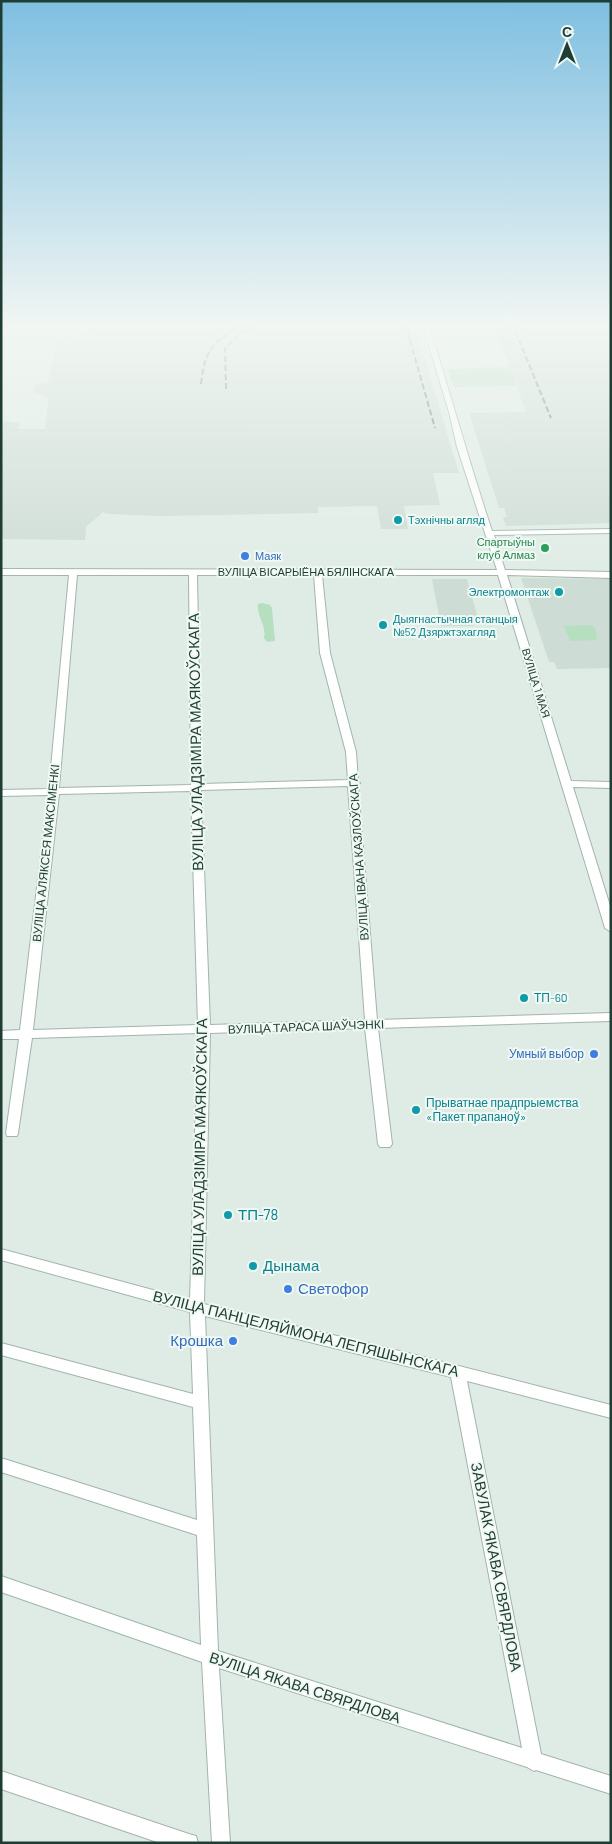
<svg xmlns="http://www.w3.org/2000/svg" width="612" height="1844" viewBox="0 0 612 1844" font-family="Barlow,sans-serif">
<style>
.built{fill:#cddcd4}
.green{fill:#b5dfbe}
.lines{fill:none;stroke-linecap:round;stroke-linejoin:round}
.minor-casing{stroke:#a1b4ac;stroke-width:2}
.minor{fill:#fff;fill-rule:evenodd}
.rail{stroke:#58796e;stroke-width:2;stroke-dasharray:6 3;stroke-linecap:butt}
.culture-dot{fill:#0f9aa8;stroke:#eff8f3;stroke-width:2}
.leisure-dot{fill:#2e9e5b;stroke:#eff8f3;stroke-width:2}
.shop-dot{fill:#3f7fe0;stroke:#eff8f3;stroke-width:2}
.labels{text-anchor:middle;stroke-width:4;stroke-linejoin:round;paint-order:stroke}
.far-culture-label{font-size:11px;fill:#0d838f;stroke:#eff8f3;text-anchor:start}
.far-leisure-label{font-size:11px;fill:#27864d;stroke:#eff8f3;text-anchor:end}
.far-shop-label{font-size:11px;fill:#366cbe;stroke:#eff8f3;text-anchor:start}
.far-street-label{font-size:11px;fill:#1e3d33;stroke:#eff8f3}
.street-label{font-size:12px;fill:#1e3d33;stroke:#eff8f3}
.culture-label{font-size:12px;fill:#0d838f;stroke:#eff8f3;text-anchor:start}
.shop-label{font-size:12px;fill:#366cbe;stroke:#eff8f3;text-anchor:end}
.near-street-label{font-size:15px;fill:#1e3d33;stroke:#eff8f3}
.near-culture-label{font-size:15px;fill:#0d838f;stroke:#eff8f3;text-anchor:start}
.near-shop-label{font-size:15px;fill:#366cbe;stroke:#eff8f3;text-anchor:start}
</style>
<rect width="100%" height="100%" fill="#dfece5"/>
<!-- built -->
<path class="built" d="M 109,323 L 414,323 L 459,473 L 433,473 L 440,505 L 404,506 L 408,529 L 381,529 L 377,506 L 318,507 L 318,513 L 160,516 L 108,514 L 103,512 L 86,527 L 85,540 L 1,539 L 1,421 L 20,423 L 18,429 L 46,429 L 45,427 L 49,397 L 33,392 L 35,384 L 48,383 L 57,340 Z
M 522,323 L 611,323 L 611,523 L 506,526 L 503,517 L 507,517 L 504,508 L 499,508 L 469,413 L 526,412 L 503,349 L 516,349 L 523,345 L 518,332 L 524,331 Z
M 521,578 L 611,579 L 611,668 L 557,669 L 554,662 L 549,662 Z
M 432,579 L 467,579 L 477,615 L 480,615 L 480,619 L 473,619 L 474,626 L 441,626 Z"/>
<!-- green -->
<path class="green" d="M 497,323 L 509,323 L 519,347 L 503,349 L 498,339 Z
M 510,367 L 516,386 L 454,387 L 447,369 Z
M 262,603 L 270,605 L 272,608 L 275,641 L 267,642 L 264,638 C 267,626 256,615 258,604 Z
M 591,625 L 596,629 L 597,640 L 570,641 L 564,626 Z"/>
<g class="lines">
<defs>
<path id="minor" d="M 422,323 L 428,323 C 450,392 469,462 492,531 L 611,529 L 611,533 L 494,535 L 505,570 L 611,572 L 611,578 L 507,575 L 571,781 L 611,782 L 611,788 L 573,787 L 611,909 L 611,932 L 605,928 L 498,575 L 322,575 L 330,653 L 356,752 L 358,781 L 360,783 L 358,785 L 377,1020 L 611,1013 L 611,1021 L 378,1028 L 392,1144 L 390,1147 L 380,1147 L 378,1144 L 365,1028 L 210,1033 L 204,1304 L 412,1354 L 611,1405 L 611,1418 L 467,1381 L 541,1754 L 611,1776 L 611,1794 L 536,1770 L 534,1771 L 527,1767 L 219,1668 L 230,1843 L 212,1843 L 202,1662 L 1,1592 L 1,1576 L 201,1645 L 197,1535 L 1,1472 L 1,1458 L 197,1520 L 193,1407 L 1,1355 L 1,1343 L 193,1394 L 190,1312 L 1,1260 L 1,1249 L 190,1300 L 198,1033 L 32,1038 L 18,1133 L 17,1136 L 7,1136 L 6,1133 L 19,1039 L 1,1039 L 1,1031 L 20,1030 L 48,795 L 1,796 L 1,790 L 49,789 L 69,575 L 1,575 L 1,569 L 497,570 L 457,447 L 449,412 ZM 77,575 L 189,575 L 191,785 L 59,788 ZM 197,575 L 314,575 L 320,653 L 346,752 L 348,780 L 201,784 ZM 348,786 L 365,1020 L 210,1025 L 201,790 ZM 191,791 L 198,1025 L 33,1030 L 59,794 ZM 205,1316 L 451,1377 L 522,1748 L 218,1651 Z
M 1,1771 L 189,1834 L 196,1836 L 198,1843 L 160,1843 L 1,1789 Z"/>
</defs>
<!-- minor casing -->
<use href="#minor" class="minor-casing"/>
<!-- minor -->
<use href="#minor" class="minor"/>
<!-- rail -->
<path class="rail" d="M 405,323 L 435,428
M 512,323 L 551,418
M 201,384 C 205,349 213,340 244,325
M 226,389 L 225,349 L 238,335 L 264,323"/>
</g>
<!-- sky -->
<linearGradient id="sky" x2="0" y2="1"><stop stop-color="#7fbfe1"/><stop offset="0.56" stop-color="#f1f6f3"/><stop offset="1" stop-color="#f1f6f3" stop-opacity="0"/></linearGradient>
<rect width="612" height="581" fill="url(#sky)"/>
<!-- markers -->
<g class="culture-dot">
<circle cx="398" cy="520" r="5"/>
<circle cx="559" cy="592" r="5"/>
<circle cx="383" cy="625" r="5"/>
<circle cx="524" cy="998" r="5"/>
<circle cx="416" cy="1110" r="5"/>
<circle cx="228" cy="1215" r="5"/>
<circle cx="253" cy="1266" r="5"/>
</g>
<circle class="leisure-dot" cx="545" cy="548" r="5"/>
<g class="shop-dot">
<circle cx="245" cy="556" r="5"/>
<circle cx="594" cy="1054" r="5"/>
<circle cx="288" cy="1289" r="5"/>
<circle cx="233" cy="1341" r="5"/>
</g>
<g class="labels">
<!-- far-culture labels -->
<g class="far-culture-label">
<text x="408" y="524">Тэхнічны агляд</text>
<text x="549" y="596" text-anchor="end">Электромонтаж</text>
<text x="393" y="623">Дыягнастычная станцыя<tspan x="393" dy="13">№52 Дзяржтэхагляд</tspan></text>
</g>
<!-- far-leisure labels -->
<g class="far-leisure-label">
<text x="535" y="546">Спартыўны<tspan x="535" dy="13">клуб Алмаз</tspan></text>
</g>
<!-- far-shop labels -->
<g class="far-shop-label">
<text x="255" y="560">Маяк</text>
</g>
<!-- far-street labels -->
<g class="far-street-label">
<text x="306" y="576">ВУЛІЦА ВІСАРЫЁНА БЯЛІНСКАГА</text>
<text transform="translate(536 683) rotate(73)" y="4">ВУЛІЦА 1 МАЯ</text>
</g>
<!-- street labels -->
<g class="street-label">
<text transform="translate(46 853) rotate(-84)" y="4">ВУЛІЦА АЛЯКСЕЯ МАКСІМЕНКІ</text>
<text transform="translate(359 857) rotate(-94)" y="4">ВУЛІЦА ІВАНА КАЗЛОЎСКАГА</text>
<text transform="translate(306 1027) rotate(-2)" y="4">ВУЛІЦА ТАРАСА ШАЎЧЭНКІ</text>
</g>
<!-- culture labels -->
<g class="culture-label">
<text x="534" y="1002">ТП-60</text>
<text x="426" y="1107">Прыватнае прадпрыемства<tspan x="426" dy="14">«Пакет прапаноў»</tspan></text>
</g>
<!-- shop labels -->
<g class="shop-label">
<text x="584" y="1058">Умный выбор</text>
</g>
<!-- near-street labels -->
<g class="near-street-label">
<text transform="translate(196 742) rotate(-91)" y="5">ВУЛІЦА УЛАДЗІМІРА МАЯКОЎСКАГА</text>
<text transform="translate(200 1147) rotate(-89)" y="5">ВУЛІЦА УЛАДЗІМІРА МАЯКОЎСКАГА</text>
<text transform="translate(306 1334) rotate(14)" y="5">ВУЛІЦА ПАНЦЕЛЯЙМОНА ЛЕПЯШЫНСКАГА</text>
<text transform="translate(496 1567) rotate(79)" y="5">ЗАВУЛАК ЯКАВА СВЯРДЛОВА</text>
<text transform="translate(305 1688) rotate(18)" y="5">ВУЛІЦА ЯКАВА СВЯРДЛОВА</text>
</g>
<!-- near-culture labels -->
<g class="near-culture-label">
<text x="238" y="1220">ТП-78</text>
<text x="263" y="1271">Дынама</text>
</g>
<!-- near-shop labels -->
<g class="near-shop-label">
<text x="298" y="1294">Светофор</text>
<text x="223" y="1346" text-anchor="end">Крошка</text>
</g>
</g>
<!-- border -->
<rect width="612" height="1844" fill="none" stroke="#1e3d33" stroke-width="5"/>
<!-- north arrow -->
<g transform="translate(567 45)" stroke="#eff8f3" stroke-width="4" paint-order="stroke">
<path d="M0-4L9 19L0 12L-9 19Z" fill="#1e3d33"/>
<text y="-8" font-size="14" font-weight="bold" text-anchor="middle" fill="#1e3d33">С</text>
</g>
</svg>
